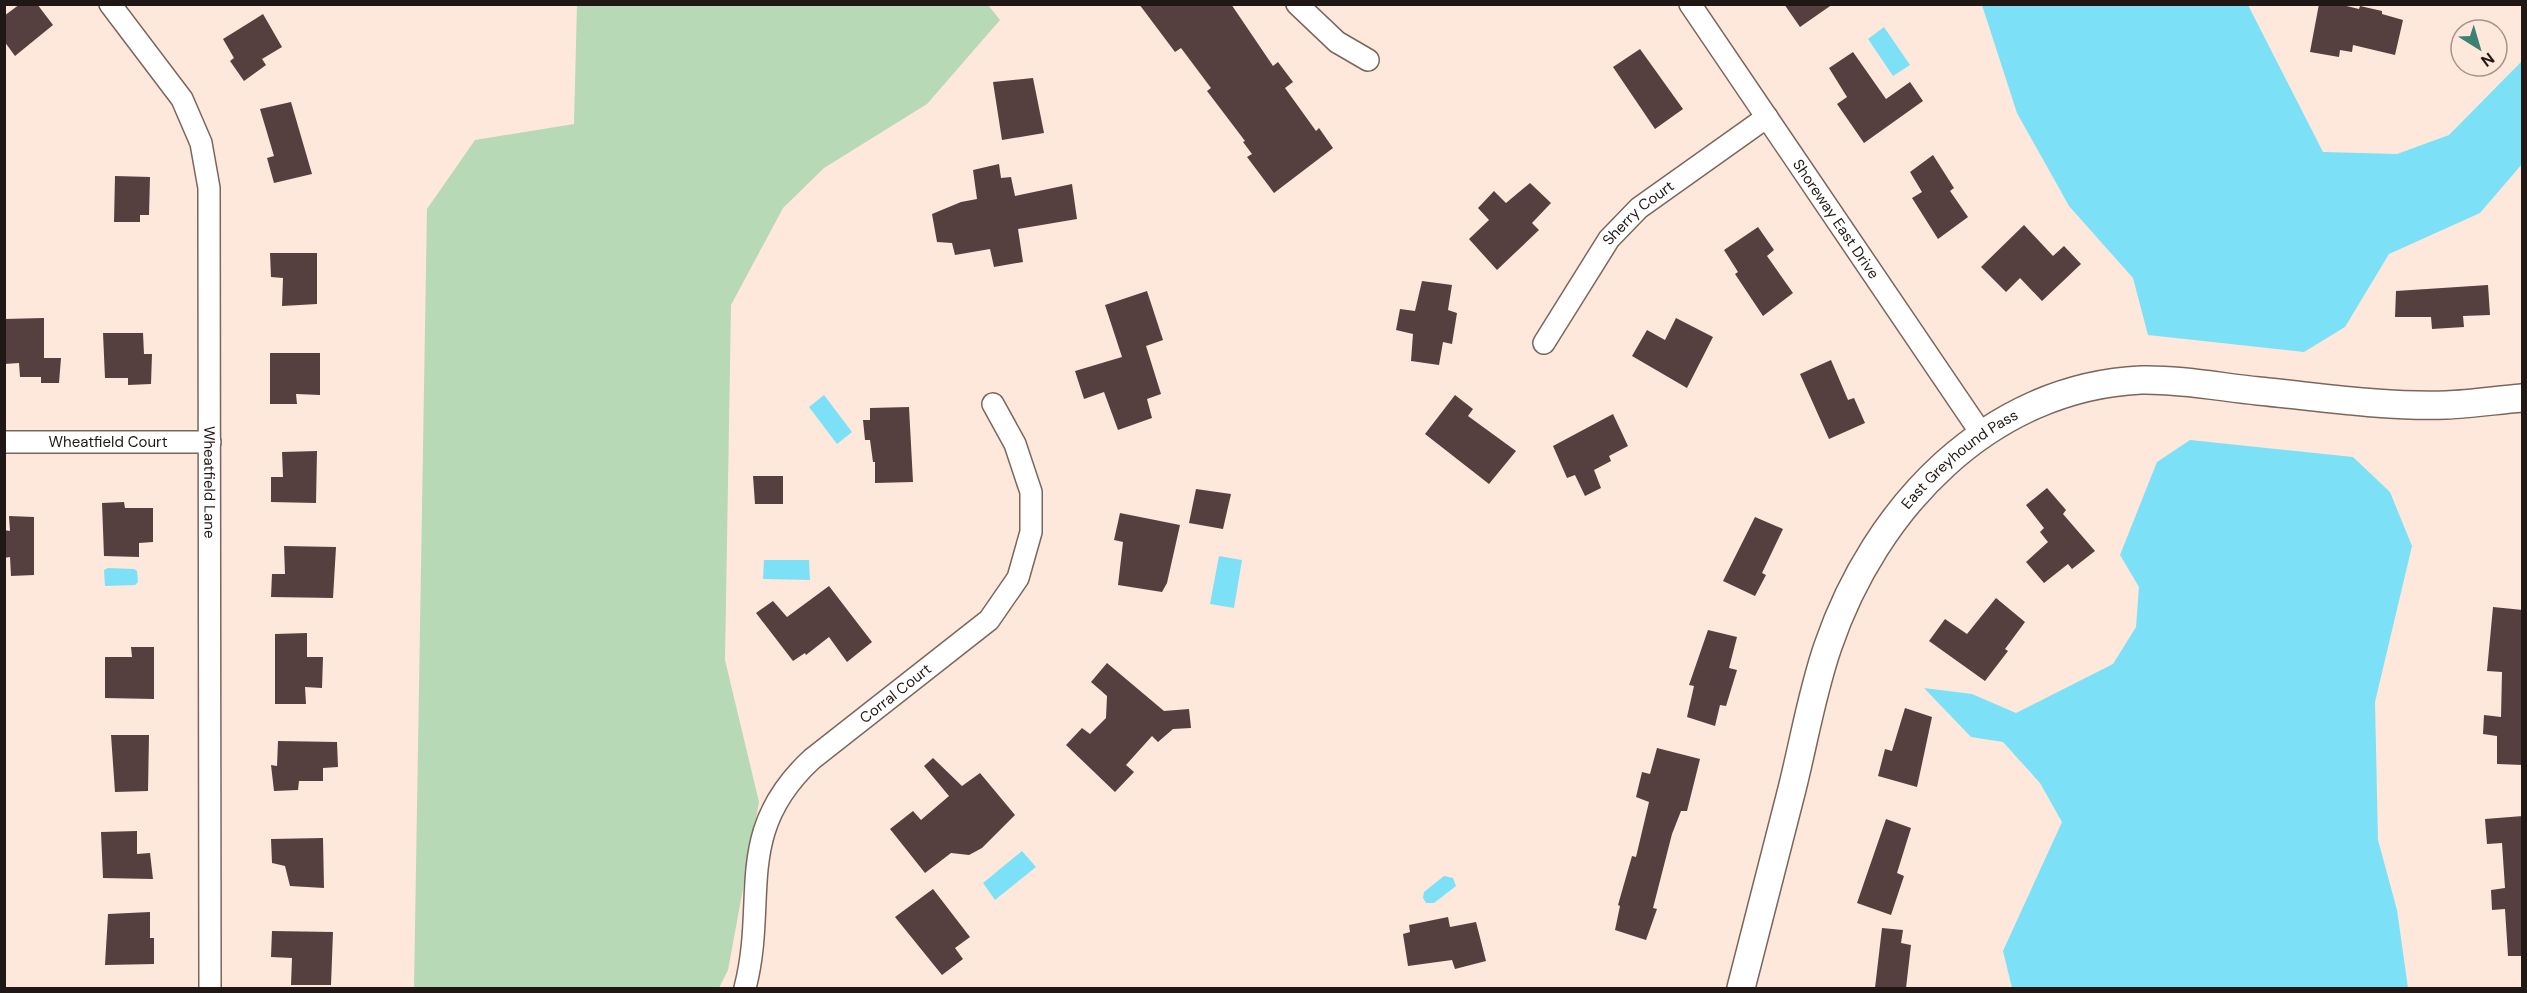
<svg xmlns="http://www.w3.org/2000/svg" width="2527" height="993" viewBox="0 0 2527 993" font-family="'DM Sans',sans-serif">
<style>
.grass{fill:#b7d9b5}
.water{fill:#7ce1f7}
.building{fill:#55403f}
.lines{fill:none;stroke-linecap:round;stroke-linejoin:round}
.minor-casing{stroke:#7a675c;stroke-width:24}
.tertiary-casing{stroke:#7a675c;stroke-width:30}
.minor{stroke:#fff;stroke-width:21}
.tertiary{stroke:#fff;stroke-width:27}
.labels{text-anchor:middle;stroke-width:6;stroke-linejoin:round;paint-order:stroke}
.street-label{font-size:15px;fill:#201814;stroke:#fee7db}
</style>
<rect width="100%" height="100%" fill="#fee7db"/>
<!-- grass -->
<path class="grass" d="M 577,5 L 988,5 L 1000,20 L 927,104 L 824,168 L 783,208 L 731,305 L 725,660 L 759,802 L 728,970 L 719,988 L 414,988 L 427,209 L 475,140 L 574,124 Z"/>
<!-- water -->
<path class="water" d="M 1982,5 L 2248,5 L 2323,152 L 2397,154 L 2449,135 L 2522,61 L 2522,164 L 2480,213 L 2389,254 L 2345,327 L 2304,352 L 2148,335 L 2133,278 L 2069,206 L 2017,113 Z
M 1884,27 L 1910,65 L 1893,76 L 1868,39 Z
M 824,395 L 852,432 L 837,444 L 809,407 Z
M 2190,440 L 2353,457 L 2390,492 L 2412,546 L 2375,702 L 2378,840 L 2397,910 L 2408,988 L 2012,988 L 2003,951 L 2062,822 L 2040,783 L 2003,742 L 1971,737 L 1924,688 L 1972,694 L 2016,713 L 2113,664 L 2136,627 L 2139,587 L 2120,555 L 2157,462 Z
M 1219,556 L 1242,560 L 1234,608 L 1210,604 Z
M 764,560 L 809,560 L 810,580 L 763,579 Z
M 108,568 L 134,569 L 137,571 L 138,582 L 135,585 L 105,586 L 104,570 Z
M 1022,851 L 1036,867 L 995,900 L 983,883 Z
M 1444,876 L 1453,878 L 1456,886 L 1434,903 L 1426,903 L 1423,898 L 1424,892 Z"/>
<!-- building -->
<path class="building" d="M 20,4 L 37,4 L 53,25 L 15,56 L 4,41 L 4,16 Z
M 1139,4 L 1231,4 L 1273,66 L 1278,62 L 1293,82 L 1285,88 L 1316,131 L 1319,128 L 1333,148 L 1274,193 L 1247,157 L 1252,154 L 1243,142 L 1245,141 L 1207,91 L 1211,88 L 1181,48 L 1175,52 Z
M 1784,4 L 1833,4 L 1800,27 Z
M 2319,4 L 2338,4 L 2359,9 L 2360,6 L 2382,11 L 2382,14 L 2403,20 L 2395,55 L 2353,45 L 2352,52 L 2340,50 L 2339,57 L 2310,52 Z
M 263,14 L 282,47 L 262,59 L 266,65 L 244,81 L 230,61 L 234,58 L 223,39 Z
M 1640,49 L 1683,109 L 1655,129 L 1613,67 Z
M 1853,52 L 1886,99 L 1910,82 L 1923,101 L 1864,143 L 1837,104 L 1847,97 L 1829,68 Z
M 1033,78 L 1044,133 L 1002,140 L 993,82 Z
M 291,102 L 312,174 L 274,183 L 267,158 L 274,156 L 260,109 Z
M 1933,155 L 1954,188 L 1950,191 L 1968,217 L 1938,239 L 1912,198 L 1922,192 L 1910,172 Z
M 999,164 L 1001,178 L 1011,177 L 1015,196 L 1072,184 L 1077,219 L 1018,229 L 1023,262 L 994,267 L 990,249 L 955,255 L 952,243 L 937,242 L 932,214 L 961,202 L 977,199 L 973,170 Z
M 115,176 L 150,177 L 149,215 L 140,215 L 140,222 L 114,222 Z
M 1530,183 L 1551,203 L 1532,223 L 1539,230 L 1497,270 L 1469,239 L 1489,220 L 1478,208 L 1494,191 L 1506,203 Z
M 2024,225 L 2053,256 L 2064,246 L 2081,264 L 2042,301 L 2020,278 L 2006,292 L 1981,267 Z
M 1758,227 L 1774,250 L 1767,256 L 1793,293 L 1763,316 L 1735,274 L 1738,272 L 1724,250 Z
M 270,253 L 317,253 L 317,304 L 282,306 L 283,278 L 271,277 Z
M 1422,281 L 1452,285 L 1448,310 L 1457,313 L 1452,344 L 1443,342 L 1439,365 L 1411,361 L 1413,334 L 1396,330 L 1400,309 L 1415,311 Z
M 2488,285 L 2490,315 L 2463,316 L 2464,327 L 2432,329 L 2431,317 L 2395,317 L 2396,291 Z
M 1147,291 L 1163,340 L 1146,346 L 1161,394 L 1147,399 L 1152,418 L 1118,430 L 1104,392 L 1084,399 L 1075,371 L 1122,357 L 1105,305 Z
M 44,318 L 44,358 L 61,358 L 59,383 L 41,383 L 41,377 L 20,377 L 19,363 L 4,364 L 4,319 Z
M 1676,318 L 1713,337 L 1687,388 L 1632,356 L 1647,330 L 1665,340 Z
M 103,333 L 143,333 L 144,354 L 152,354 L 151,384 L 128,385 L 128,378 L 105,378 Z
M 270,353 L 320,353 L 320,395 L 296,394 L 297,404 L 270,404 Z
M 1831,360 L 1848,400 L 1854,398 L 1865,423 L 1829,439 L 1800,374 Z
M 1455,395 L 1473,409 L 1468,416 L 1516,451 L 1489,484 L 1425,434 Z
M 909,407 L 913,482 L 875,483 L 875,462 L 873,462 L 870,440 L 865,440 L 863,420 L 870,420 L 870,408 Z
M 1613,414 L 1628,446 L 1609,456 L 1611,461 L 1594,470 L 1601,488 L 1585,496 L 1575,475 L 1567,478 L 1553,446 Z
M 317,451 L 316,503 L 271,502 L 271,477 L 283,477 L 282,452 Z
M 753,476 L 783,476 L 783,504 L 755,504 Z
M 2047,488 L 2066,510 L 2063,514 L 2095,551 L 2072,569 L 2068,564 L 2044,583 L 2026,562 L 2048,542 L 2040,532 L 2044,528 L 2026,505 Z
M 1196,489 L 1231,494 L 1223,529 L 1189,523 Z
M 124,502 L 125,508 L 153,508 L 153,542 L 139,543 L 139,557 L 104,556 L 102,503 Z
M 1120,513 L 1180,525 L 1167,583 L 1162,592 L 1118,585 L 1123,542 L 1114,540 Z
M 9,516 L 34,517 L 34,575 L 11,576 L 10,557 L 4,558 L 4,530 L 10,531 Z
M 1755,517 L 1783,529 L 1762,573 L 1766,575 L 1755,596 L 1723,581 Z
M 284,546 L 336,547 L 333,598 L 271,597 L 272,574 L 285,574 Z
M 829,586 L 872,642 L 847,662 L 829,637 L 806,655 L 805,653 L 793,661 L 756,613 L 773,601 L 787,617 Z
M 1996,598 L 2025,622 L 2005,649 L 2008,651 L 1985,681 L 1929,641 L 1945,619 L 1967,634 Z
M 2493,607 L 2523,610 L 2523,765 L 2497,764 L 2497,736 L 2483,734 L 2484,715 L 2501,717 L 2502,672 L 2487,671 Z
M 1708,630 L 1737,637 L 1729,668 L 1737,670 L 1726,706 L 1720,705 L 1715,726 L 1687,717 L 1694,686 L 1689,685 Z
M 307,633 L 307,657 L 323,657 L 322,688 L 305,687 L 306,704 L 275,704 L 275,634 Z
M 131,647 L 154,647 L 154,699 L 105,698 L 105,657 L 132,657 Z
M 1107,663 L 1164,711 L 1189,709 L 1191,728 L 1173,729 L 1158,742 L 1152,736 L 1126,765 L 1134,772 L 1115,792 L 1066,745 L 1082,728 L 1090,734 L 1106,718 L 1107,696 L 1091,682 Z
M 1905,708 L 1932,717 L 1917,787 L 1878,776 L 1885,749 L 1892,751 Z
M 111,735 L 149,735 L 148,791 L 115,792 Z
M 278,741 L 337,742 L 338,767 L 323,768 L 323,781 L 299,781 L 298,790 L 274,791 L 271,765 L 277,766 Z
M 1657,748 L 1700,759 L 1687,811 L 1681,811 L 1672,834 L 1653,908 L 1657,909 L 1646,940 L 1615,930 L 1620,906 L 1618,905 L 1632,856 L 1636,857 L 1649,802 L 1636,797 L 1642,772 L 1650,774 Z
M 933,758 L 962,786 L 980,773 L 1015,815 L 982,848 L 969,855 L 951,853 L 925,873 L 890,829 L 913,811 L 921,820 L 949,796 L 924,766 Z
M 2523,816 L 2523,956 L 2508,956 L 2505,909 L 2492,910 L 2491,890 L 2505,888 L 2502,843 L 2487,844 L 2485,819 Z
M 1886,819 L 1911,828 L 1897,873 L 1904,876 L 1891,915 L 1857,903 Z
M 137,831 L 137,854 L 150,853 L 153,879 L 103,878 L 101,832 Z
M 323,838 L 324,888 L 290,886 L 285,866 L 272,863 L 271,839 Z
M 933,889 L 970,937 L 955,948 L 963,959 L 942,975 L 895,917 Z
M 150,912 L 150,938 L 154,938 L 154,964 L 105,965 L 108,914 Z
M 1448,917 L 1450,927 L 1476,922 L 1486,961 L 1455,969 L 1452,960 L 1408,966 L 1403,934 L 1410,932 L 1409,925 Z
M 1882,928 L 1903,930 L 1901,943 L 1911,945 L 1906,988 L 1875,988 Z
M 272,931 L 333,932 L 331,985 L 291,985 L 292,958 L 271,957 Z"/>
<g class="lines">
<defs>
<g id="minor">
<path id="s1" d="M 110,4 L 182,99 L 201,143 L 209,188 L 210,988"/>
<path d="M 1297,4 L 1337,42 L 1368,60"/>
<path id="s2" d="M 1690,4 L 1981,433"/>
<path id="s3" d="M 1544,343 L 1609,239 L 1639,208 L 1767,117"/>
<path id="s4" d="M 4,442 L 210,442"/>
<path id="s5" d="M 745,988 C 768,899 732,833 812,759 L 989,620 L 1018,578 L 1031,532 L 1031,492 L 1015,444 L 993,404"/>
</g>
<g id="tertiary">
<path id="s6" d="M 1741,988 C 1758,922 1775,855 1792,789 C 1804,741 1812,692 1828,646 C 1875,508 1989,387 2141,380 C 2179,379 2220,387 2258,391 C 2320,397 2384,407 2446,405 C 2472,404 2497,400 2522,398"/>
</g>
</defs>
<!-- minor casing -->
<use href="#minor" class="minor-casing"/>
<!-- tertiary casing -->
<use href="#tertiary" class="tertiary-casing"/>
<!-- minor -->
<use href="#minor" class="minor"/>
<!-- tertiary -->
<use href="#tertiary" class="tertiary"/>
</g>
<g class="labels">
<!-- street labels -->
<g class="street-label">
<text dy="5" stroke="none"><textPath href="#s3" startOffset="162">Sherry Court</textPath></text>
<text dy="5" stroke="none"><textPath href="#s2" startOffset="260">Shoreway East Drive</textPath></text>
<text dy="5" stroke="none"><textPath href="#s4" startOffset="104">Wheatfield Court</textPath></text>
<text dy="5" stroke="none"><textPath href="#s6" startOffset="586">East Greyhound Pass</textPath></text>
<text dy="5" stroke="none"><textPath href="#s1" startOffset="507">Wheatfield Lane</textPath></text>
<text dy="5" stroke="none"><textPath href="#s5" startOffset="352">Corral Court</textPath></text>
</g>
</g>
<!-- border -->
<rect width="2527" height="993" fill="none" stroke="#201814" stroke-width="12"/>
<!-- north arrow -->
<g transform="translate(2479 48) rotate(143)"><circle r="28" fill="#fee7db" stroke="#a5948b" stroke-width="1.5"/>
<path d="M0-4.5L10 22L0 15L-10 22Z" fill="#3d8174"/>
<text y="-9" font-size="16" font-weight="bold" text-anchor="middle" fill="#201814">N</text>
</g>
</svg>
